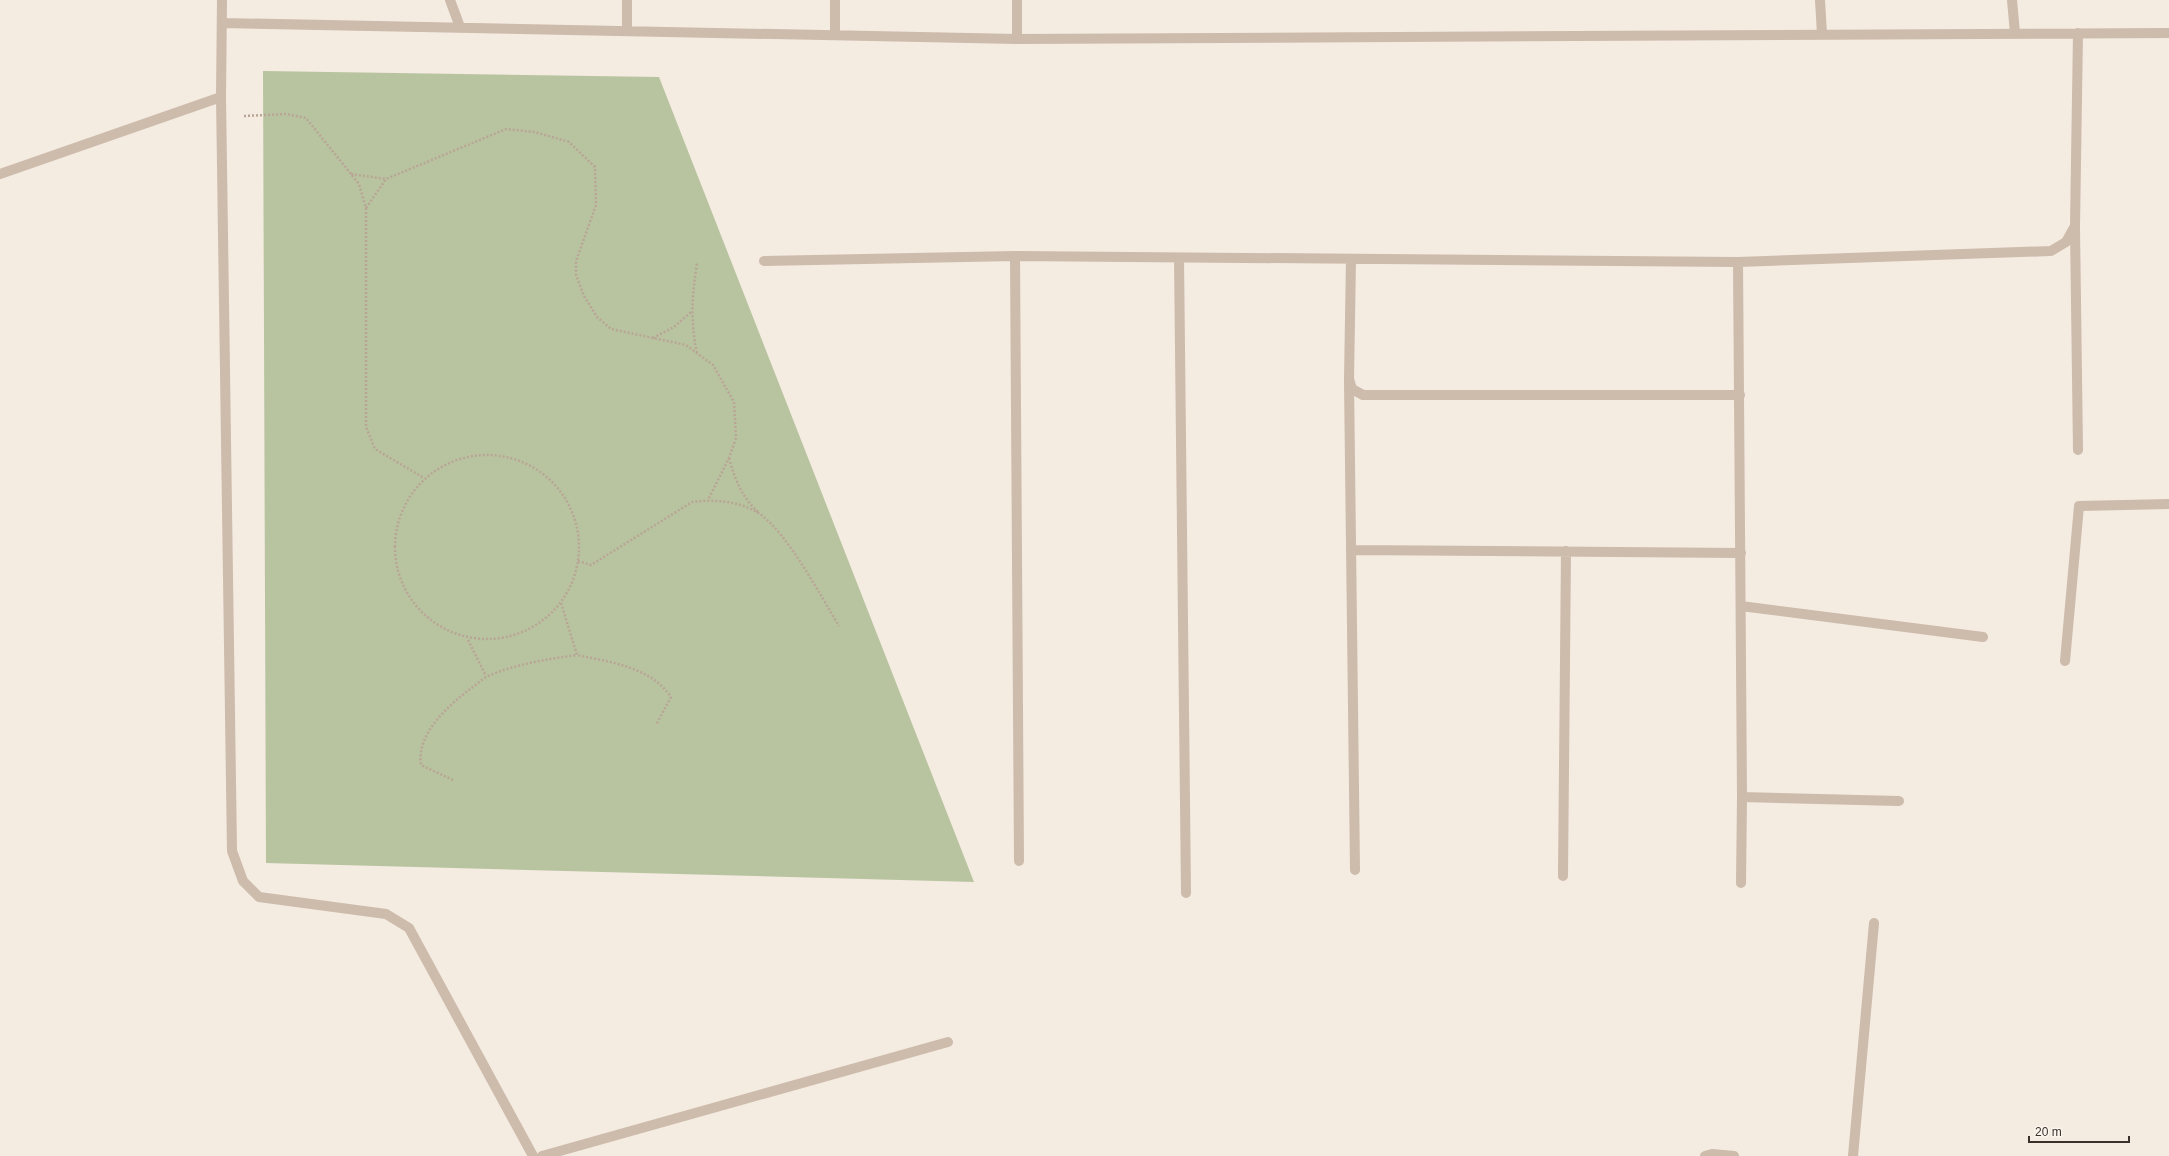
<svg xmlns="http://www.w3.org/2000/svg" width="2169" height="1156" viewBox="0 0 2169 1156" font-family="Arial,sans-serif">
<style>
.green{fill:#b8c4a0}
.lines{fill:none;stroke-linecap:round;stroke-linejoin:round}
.path{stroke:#b9a596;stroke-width:2.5;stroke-dasharray:2 2;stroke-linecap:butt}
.minor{stroke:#cdbbac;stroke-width:10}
</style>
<rect width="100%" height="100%" fill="#f4ebe1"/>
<!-- green -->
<path class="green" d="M 263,71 L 659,77 L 974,882 L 266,863 Z"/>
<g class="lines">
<!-- path -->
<path class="path" d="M 244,116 L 286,114 L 306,118 L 359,184 L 366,208 L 366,427 L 375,449 L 424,478
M 351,174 L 386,179
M 366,208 L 386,179 L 506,129 L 535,132 L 569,142 L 595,167 L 596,205 L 576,261 L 576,275 L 584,296 L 597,317 L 611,329 L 686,345 L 713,365 L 734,402 L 736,438 L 729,458 L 708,500
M 653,338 L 674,327 L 691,312
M 697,353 C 690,320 692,296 697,263
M395 547a92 92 0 1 1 184 0a92 92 0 1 1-184 0Z
M 729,458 C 735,480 742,497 758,512
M 578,561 L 591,565 L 692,502 C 715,499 740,501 760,514 C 788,534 820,595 839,626
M 561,603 L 577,655 C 610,662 651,667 671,697 L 656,725
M 468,640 L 486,676
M 453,780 L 421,765 C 416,734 448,706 470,689 C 476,685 482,679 488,676 C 516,664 548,659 577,655"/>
<!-- minor -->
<path class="minor" d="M 222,0 L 221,97 L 232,851 L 243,881 L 259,897 L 386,914 L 409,928 L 533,1156
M 450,0 L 460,27
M 835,0 L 835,35
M 1017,0 L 1017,39
M 1820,0 L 1822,34
M 2012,0 L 2015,33
M 223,23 L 1017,39 L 2169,33
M 627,31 L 627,0
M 0,174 L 221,97
M 2075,228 L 2078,450
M 1015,256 L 1019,861
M 1179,258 L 1186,893
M 1351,259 L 1349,379 L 1352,389 L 1363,395 L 1740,395
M 764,261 L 1015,256 L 1738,262 L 2051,251 L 2066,242 L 2075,226 L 2078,33
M 1738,262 L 1742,797 L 1741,883
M 1349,381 L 1355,870
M 1351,550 L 1741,553
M 1741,606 L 1983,637
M 2065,661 L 2079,506 L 2169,504
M 1742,797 L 1899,801
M 1563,876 L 1566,551
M 542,1156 L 948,1042
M 1705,1156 L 1712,1154 L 1734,1156
M 1853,1156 L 1874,923"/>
</g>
<!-- scale -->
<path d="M2029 1136v6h100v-6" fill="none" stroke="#3b302b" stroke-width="2"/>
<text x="2035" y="1136" font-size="12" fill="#3b302b" stroke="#fbf5ee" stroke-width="3" paint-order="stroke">20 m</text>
</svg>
